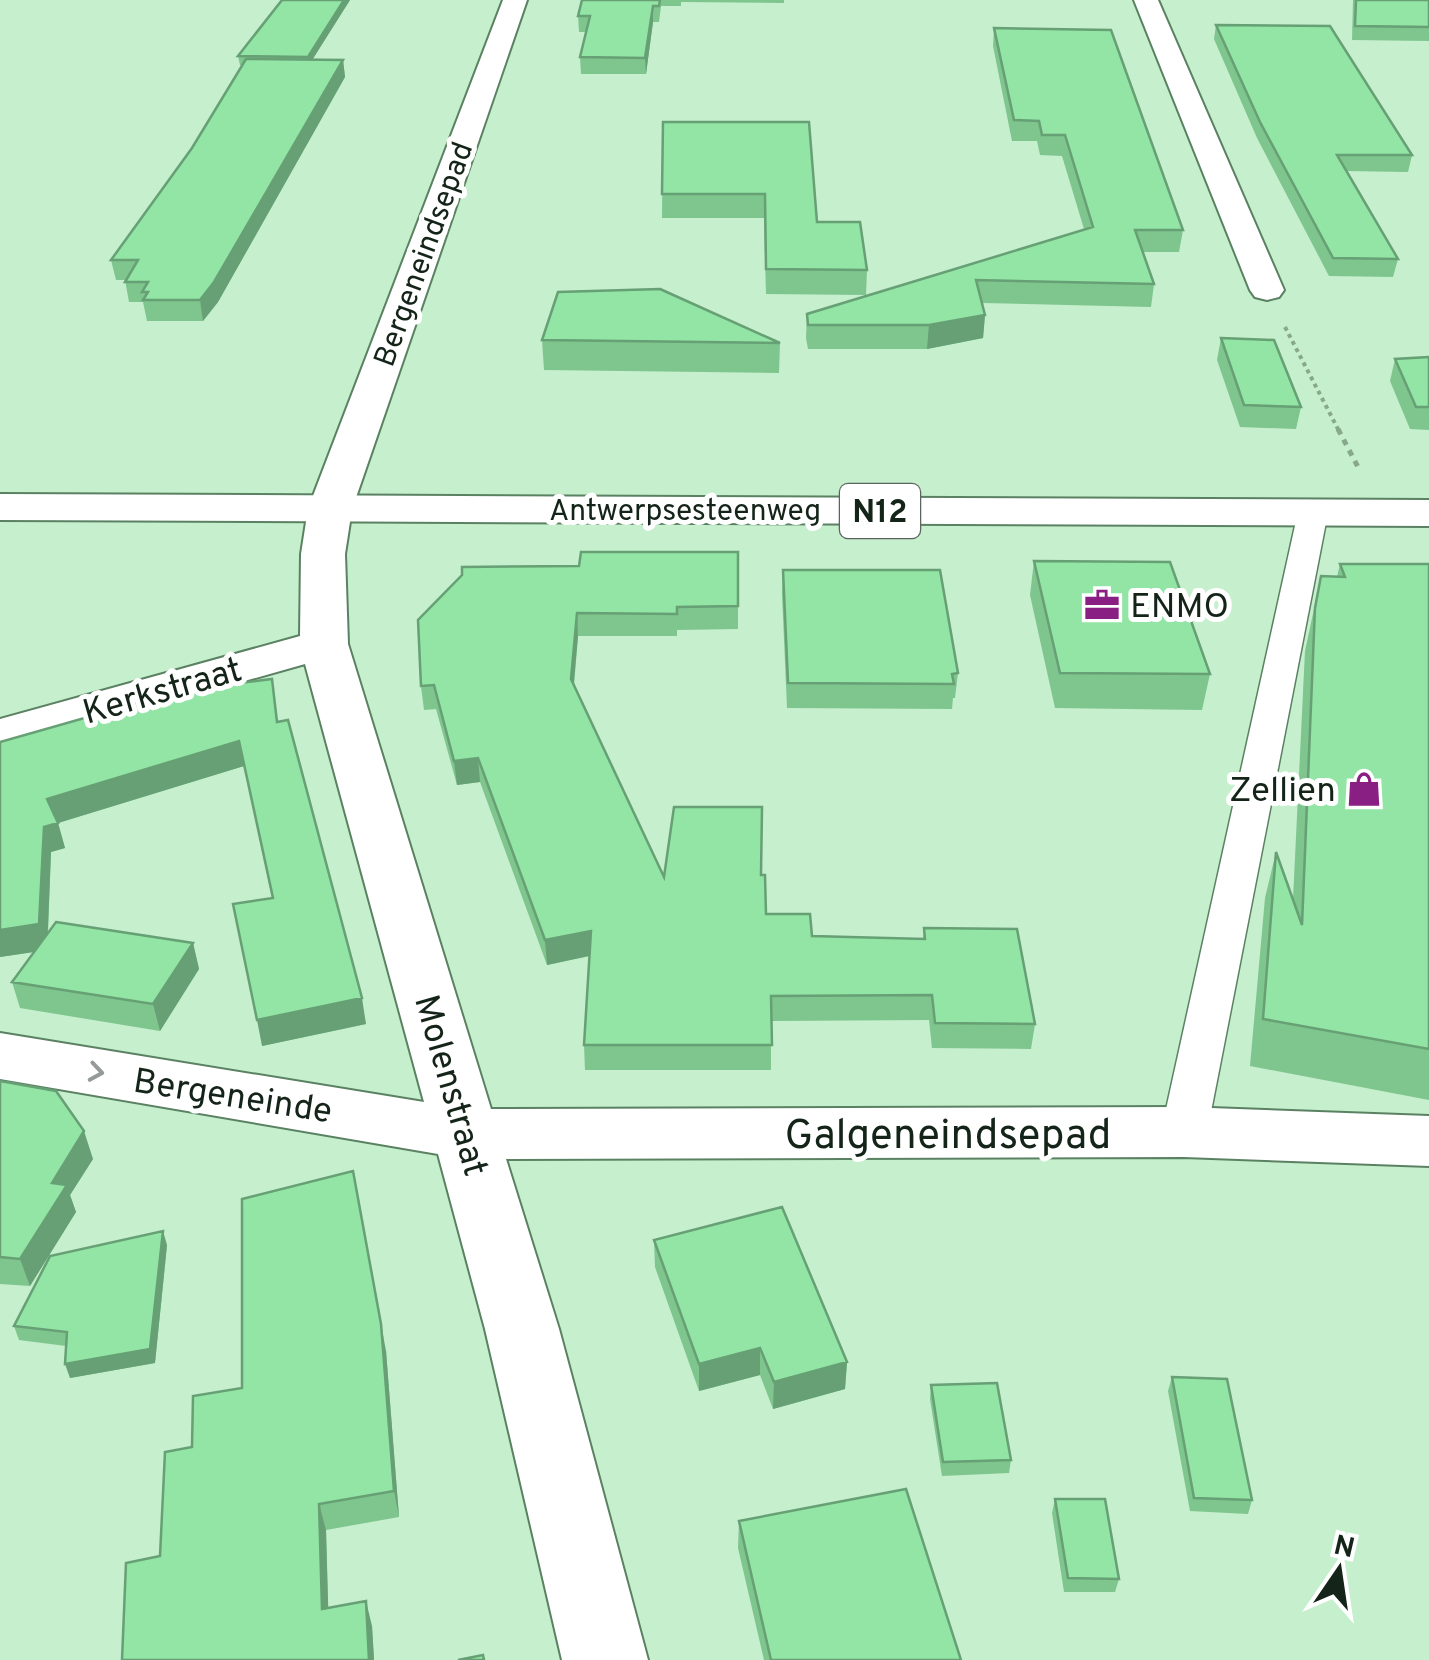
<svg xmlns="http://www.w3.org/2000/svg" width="1429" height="1660" viewBox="0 0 1429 1660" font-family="Overpass,sans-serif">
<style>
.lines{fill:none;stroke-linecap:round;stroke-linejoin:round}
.lane-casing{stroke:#5b8163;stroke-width:3}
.street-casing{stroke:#5b8163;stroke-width:4}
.primary-casing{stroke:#5b8163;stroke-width:4}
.path-far1{stroke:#87a88d;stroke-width:4;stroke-dasharray:4 4;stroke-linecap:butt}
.path{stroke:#87a88d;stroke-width:5;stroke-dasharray:6 6;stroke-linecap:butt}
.lane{fill:#fff;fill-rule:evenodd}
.street{fill:#fff;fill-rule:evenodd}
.primary{fill:#fff;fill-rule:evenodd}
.wall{fill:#7ec58e}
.shaded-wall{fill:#66a074}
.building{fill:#92e5a5;stroke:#66a074;stroke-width:2.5}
.oneway{stroke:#959c97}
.labels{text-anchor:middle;stroke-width:10;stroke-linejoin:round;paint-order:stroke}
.far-street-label{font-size:30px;fill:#142418;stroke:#fff}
.shield{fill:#fff;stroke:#5a665d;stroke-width:2.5}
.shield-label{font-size:32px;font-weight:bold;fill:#142418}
.poi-label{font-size:35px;fill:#142418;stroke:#fff;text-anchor:start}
.street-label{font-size:35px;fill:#142418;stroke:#fff}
.near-street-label{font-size:42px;fill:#142418;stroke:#fff}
</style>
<rect width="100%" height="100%" fill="#c5efcd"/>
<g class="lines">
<defs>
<path id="lane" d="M 1313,503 L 1323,506 L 1328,512 L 1207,1132 L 1200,1144 L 1184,1149 L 1168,1144 L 1161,1132 L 1298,512 L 1303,506 Z"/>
<path id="street" d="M 503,0 L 527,0 L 352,509 L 345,554 L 348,644 L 491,1109 L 1184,1107 L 1429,1116 L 1429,1166 L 1184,1157 L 506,1159 L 559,1329 L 648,1660 L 562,1660 L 485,1329 L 438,1154 L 0,1079 L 0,1033 L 424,1102 L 305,664 L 0,750 L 0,719 L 300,636 L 301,554 L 308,509 Z
M 1134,0 L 1158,0 L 1284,290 L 1279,297 L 1267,300 L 1255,297 L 1250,290 Z"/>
<path id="primary" d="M 0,494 L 1429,500 L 1429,526 L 0,520 Z"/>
</defs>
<!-- lane casing -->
<use href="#lane" class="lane-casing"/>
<!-- street casing -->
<use href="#street" class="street-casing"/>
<!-- primary casing -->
<use href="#primary" class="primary-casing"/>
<!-- path-far1 -->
<path class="path-far1" d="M 1285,327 L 1339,431"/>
<!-- path -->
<path class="path" d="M 1338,429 L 1358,467"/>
<!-- lane -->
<use href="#lane" class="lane"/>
<!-- street -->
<use href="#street" class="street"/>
<!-- primary -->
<use href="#primary" class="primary"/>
</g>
<!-- wall -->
<path class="wall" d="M 282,0 L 350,0 L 312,60 L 343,60 L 345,77 L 218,302 L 203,321 L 147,321 L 143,302 L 129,302 L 125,280 L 116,280 L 111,260 L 192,148 L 242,65 L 240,65 L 238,56 Z
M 582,0 L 784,0 L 784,3 L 681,2 L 681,6 L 661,6 L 659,22 L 653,22 L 646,74 L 581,74 L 580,57 L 586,32 L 579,32 L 578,16 Z
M 1353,0 L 1429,0 L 1429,41 L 1352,40 Z
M 1216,25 L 1412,155 L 1408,172 L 1346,171 L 1398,259 L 1393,277 L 1329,276 L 1257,138 L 1214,39 Z
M 994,28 L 1183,230 L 1179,252 L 1143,252 L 1154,284 L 1151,307 L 982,303 L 985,315 L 983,338 L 927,349 L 808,349 L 806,338 L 807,314 L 1084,229 L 1062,156 L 1040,155 L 1037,141 L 1012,141 L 993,46 Z
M 663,122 L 817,222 L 867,270 L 866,295 L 766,294 L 764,218 L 662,218 Z
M 1221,338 L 1301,407 L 1296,429 L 1240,427 L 1217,360 Z
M 542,340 L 780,343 L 779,373 L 544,370 Z
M 1429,357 L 1429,430 L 1410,429 L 1390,381 L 1395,359 Z
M 738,552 L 738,629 L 677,630 L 677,636 L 578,636 L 574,686 L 664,877 L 761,875 L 766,914 L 812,936 L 923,939 L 924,928 L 1035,1024 L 1031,1049 L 932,1048 L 929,1020 L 771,1021 L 771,1070 L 585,1070 L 584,1045 L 590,956 L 547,965 L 480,782 L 457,785 L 436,709 L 424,710 L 421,686 L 579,566 Z
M 1034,561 L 1210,674 L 1202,710 L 1055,708 L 1030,595 Z
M 1340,564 L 1429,564 L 1429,1100 L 1250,1066 L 1265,898 L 1276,852 L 1293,899 L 1305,651 L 1321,576 L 1337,577 Z
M 783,570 L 958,673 L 955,698 L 953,698 L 952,709 L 787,708 L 782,594 Z
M 206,687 L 279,722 L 366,1024 L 262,1046 L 272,898 L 244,766 L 58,823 L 65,848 L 51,852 L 48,933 L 193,943 L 199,969 L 160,1031 L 20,1008 L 12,982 L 34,952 L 0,957 L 0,742 Z
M 0,1081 L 93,1159 L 70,1195 L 76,1212 L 30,1286 L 0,1284 Z
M 654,1240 L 847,1362 L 845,1389 L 773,1409 L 760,1375 L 699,1391 L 655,1267 Z
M 167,1245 L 155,1363 L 70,1378 L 66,1346 L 19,1340 L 14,1326 Z
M 386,1351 L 399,1517 L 326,1530 L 328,1608 L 372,1626 L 374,1660 L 122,1660 L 160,1556 L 192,1447 L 242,1388 Z
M 1172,1377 L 1252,1500 L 1248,1514 L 1190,1511 L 1168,1391 Z
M 931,1385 L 1011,1460 L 1009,1473 L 942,1476 L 930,1399 Z
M 1055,1499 L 1119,1579 L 1115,1592 L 1064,1592 L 1052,1513 Z
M 739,1521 L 961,1660 L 764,1660 L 738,1548 Z"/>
<!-- shaded-wall -->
<path class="shaded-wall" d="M 344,0 L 350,0 L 309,65 L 308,57 Z
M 653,6 L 653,22 L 646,74 L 645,58 Z
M 343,60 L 345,77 L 218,302 L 203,321 L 200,300 Z
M 985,315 L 983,338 L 927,349 L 929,325 Z
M 577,613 L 578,636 L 572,702 L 571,679 Z
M 239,741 L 244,766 L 58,823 L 65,848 L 51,852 L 47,950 L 0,957 L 0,930 L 44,827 L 47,799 Z
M 478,758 L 480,782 L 457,785 L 454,761 Z
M 591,931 L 593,955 L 547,965 L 545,940 Z
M 193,943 L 199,969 L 160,1031 L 153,1004 Z
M 362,998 L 366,1024 L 262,1046 L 257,1020 Z
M 84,1131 L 93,1159 L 70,1195 L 76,1212 L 30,1286 L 20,1259 L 52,1183 Z
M 353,1171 L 386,1351 L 399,1517 L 394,1491 Z
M 163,1231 L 167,1245 L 155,1363 L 70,1378 L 65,1364 Z
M 760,1348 L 760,1375 L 699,1391 L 699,1364 Z
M 847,1362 L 845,1389 L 773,1409 L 774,1382 Z
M 319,1504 L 326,1530 L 329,1635 L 322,1609 Z
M 366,1601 L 372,1626 L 374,1660 L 369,1660 Z"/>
<!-- building -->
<path class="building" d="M 282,0 L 344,0 L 308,57 L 238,56 Z
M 582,0 L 660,0 L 659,6 L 653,6 L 645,58 L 580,57 L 590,16 L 578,16 Z
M 1356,0 L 1429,0 L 1429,27 L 1355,26 Z
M 1216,25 L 1330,26 L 1412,155 L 1337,155 L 1398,259 L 1333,258 L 1260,122 Z
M 994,28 L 1111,30 L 1183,230 L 1135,230 L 1154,284 L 976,280 L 985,315 L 929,325 L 808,325 L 807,314 L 1093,227 L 1065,135 L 1042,135 L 1039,121 L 1014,120 Z
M 246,59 L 343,60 L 214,282 L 200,300 L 143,300 L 148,292 L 142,292 L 148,282 L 125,282 L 138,260 L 111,260 L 192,148 Z
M 663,122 L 809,122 L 817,222 L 860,222 L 867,270 L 766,269 L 765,194 L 662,194 Z
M 660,289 L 780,343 L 542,340 L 558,292 Z
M 1221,338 L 1274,340 L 1301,407 L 1244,405 Z
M 1429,357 L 1429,407 L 1416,407 L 1395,359 Z
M 581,552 L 738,552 L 738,606 L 677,607 L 677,614 L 577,613 L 571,679 L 664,877 L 674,807 L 762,807 L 761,875 L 765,875 L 766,914 L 810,914 L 812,936 L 925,939 L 924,928 L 1017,929 L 1035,1024 L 935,1023 L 932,995 L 771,996 L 772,1045 L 584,1045 L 591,931 L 545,940 L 478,758 L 454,761 L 434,685 L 421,686 L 418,620 L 462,575 L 462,567 L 579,566 Z
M 1034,561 L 1170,562 L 1210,674 L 1060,673 Z
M 1340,564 L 1429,564 L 1429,1049 L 1263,1019 L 1276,852 L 1302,925 L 1315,608 L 1321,576 L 1345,577 Z
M 783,570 L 940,570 L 958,673 L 952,674 L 954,684 L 788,683 Z
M 272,679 L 277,722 L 288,720 L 362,998 L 257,1020 L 233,904 L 273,898 L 239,741 L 47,799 L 58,823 L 44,827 L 39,924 L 0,930 L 0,742 L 204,684 L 206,687 Z
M 56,922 L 193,943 L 153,1004 L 12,982 Z
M 0,1081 L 56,1091 L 84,1131 L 52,1183 L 67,1185 L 20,1259 L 0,1257 Z
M 353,1171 L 381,1324 L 394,1491 L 319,1504 L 322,1609 L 366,1601 L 369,1660 L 122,1660 L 126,1563 L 160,1556 L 165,1452 L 192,1447 L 193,1396 L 242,1388 L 242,1199 Z
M 782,1207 L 847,1362 L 774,1382 L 760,1348 L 699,1364 L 654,1240 Z
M 163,1231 L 150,1349 L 65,1364 L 67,1332 L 14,1326 L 50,1256 Z
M 1172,1377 L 1227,1379 L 1252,1500 L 1194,1498 Z
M 997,1383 L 1011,1460 L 943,1462 L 931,1385 Z
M 906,1489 L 961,1660 L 771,1660 L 739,1521 Z
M 1055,1499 L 1105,1499 L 1119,1579 L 1068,1578 Z
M 483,1655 L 484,1660 L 458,1660 Z"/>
<!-- one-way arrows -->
<defs><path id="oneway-chevron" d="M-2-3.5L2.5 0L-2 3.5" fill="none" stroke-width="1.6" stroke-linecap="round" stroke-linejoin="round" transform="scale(2.5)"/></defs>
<use class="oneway" href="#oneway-chevron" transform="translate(96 1072) rotate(9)"/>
<!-- icons -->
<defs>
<symbol id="office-bare" viewBox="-9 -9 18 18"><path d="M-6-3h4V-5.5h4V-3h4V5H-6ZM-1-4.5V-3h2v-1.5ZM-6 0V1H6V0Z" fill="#891e83" stroke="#fff" stroke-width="2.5" paint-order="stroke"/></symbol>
<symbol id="shop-bare" viewBox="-9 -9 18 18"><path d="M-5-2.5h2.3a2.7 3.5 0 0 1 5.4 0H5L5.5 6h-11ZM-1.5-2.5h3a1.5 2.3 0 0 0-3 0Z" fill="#891e83" stroke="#fff" stroke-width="2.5" paint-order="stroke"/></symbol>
</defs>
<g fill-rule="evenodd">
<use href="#office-bare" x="1077" y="580" width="50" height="50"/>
<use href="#shop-bare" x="1339" y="764" width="50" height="50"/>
</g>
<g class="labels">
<!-- far-street labels -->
<g class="far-street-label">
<text transform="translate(423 254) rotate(-70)" y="10">Bergeneindsepad</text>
<text x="685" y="520">Antwerpsesteenweg</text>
</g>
<!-- shield labels -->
<rect class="shield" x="840" y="484" width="80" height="54" rx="8"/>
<g class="shield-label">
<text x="880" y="522">N12</text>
</g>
<!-- poi labels -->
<g class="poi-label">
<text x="1130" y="617">ENMO</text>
<text x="1336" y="801" text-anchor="end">Zellien</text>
</g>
<!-- street labels -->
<g class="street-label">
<text transform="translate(162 690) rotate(-16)" y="12">Kerkstraat</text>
<text transform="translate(452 1085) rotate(74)" y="12">Molenstraat</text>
<text transform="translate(233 1095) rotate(9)" y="12">Bergeneinde</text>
</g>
<!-- near-street labels -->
<g class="near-street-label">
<text x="948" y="1148">Galgeneindsepad</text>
</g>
</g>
<!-- north arrow -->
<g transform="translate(1339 1570) rotate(13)" stroke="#ffffff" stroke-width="8" paint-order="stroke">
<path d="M0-8L18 38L0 25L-18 38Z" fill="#142418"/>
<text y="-15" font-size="28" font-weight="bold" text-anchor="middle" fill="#142418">N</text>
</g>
</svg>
